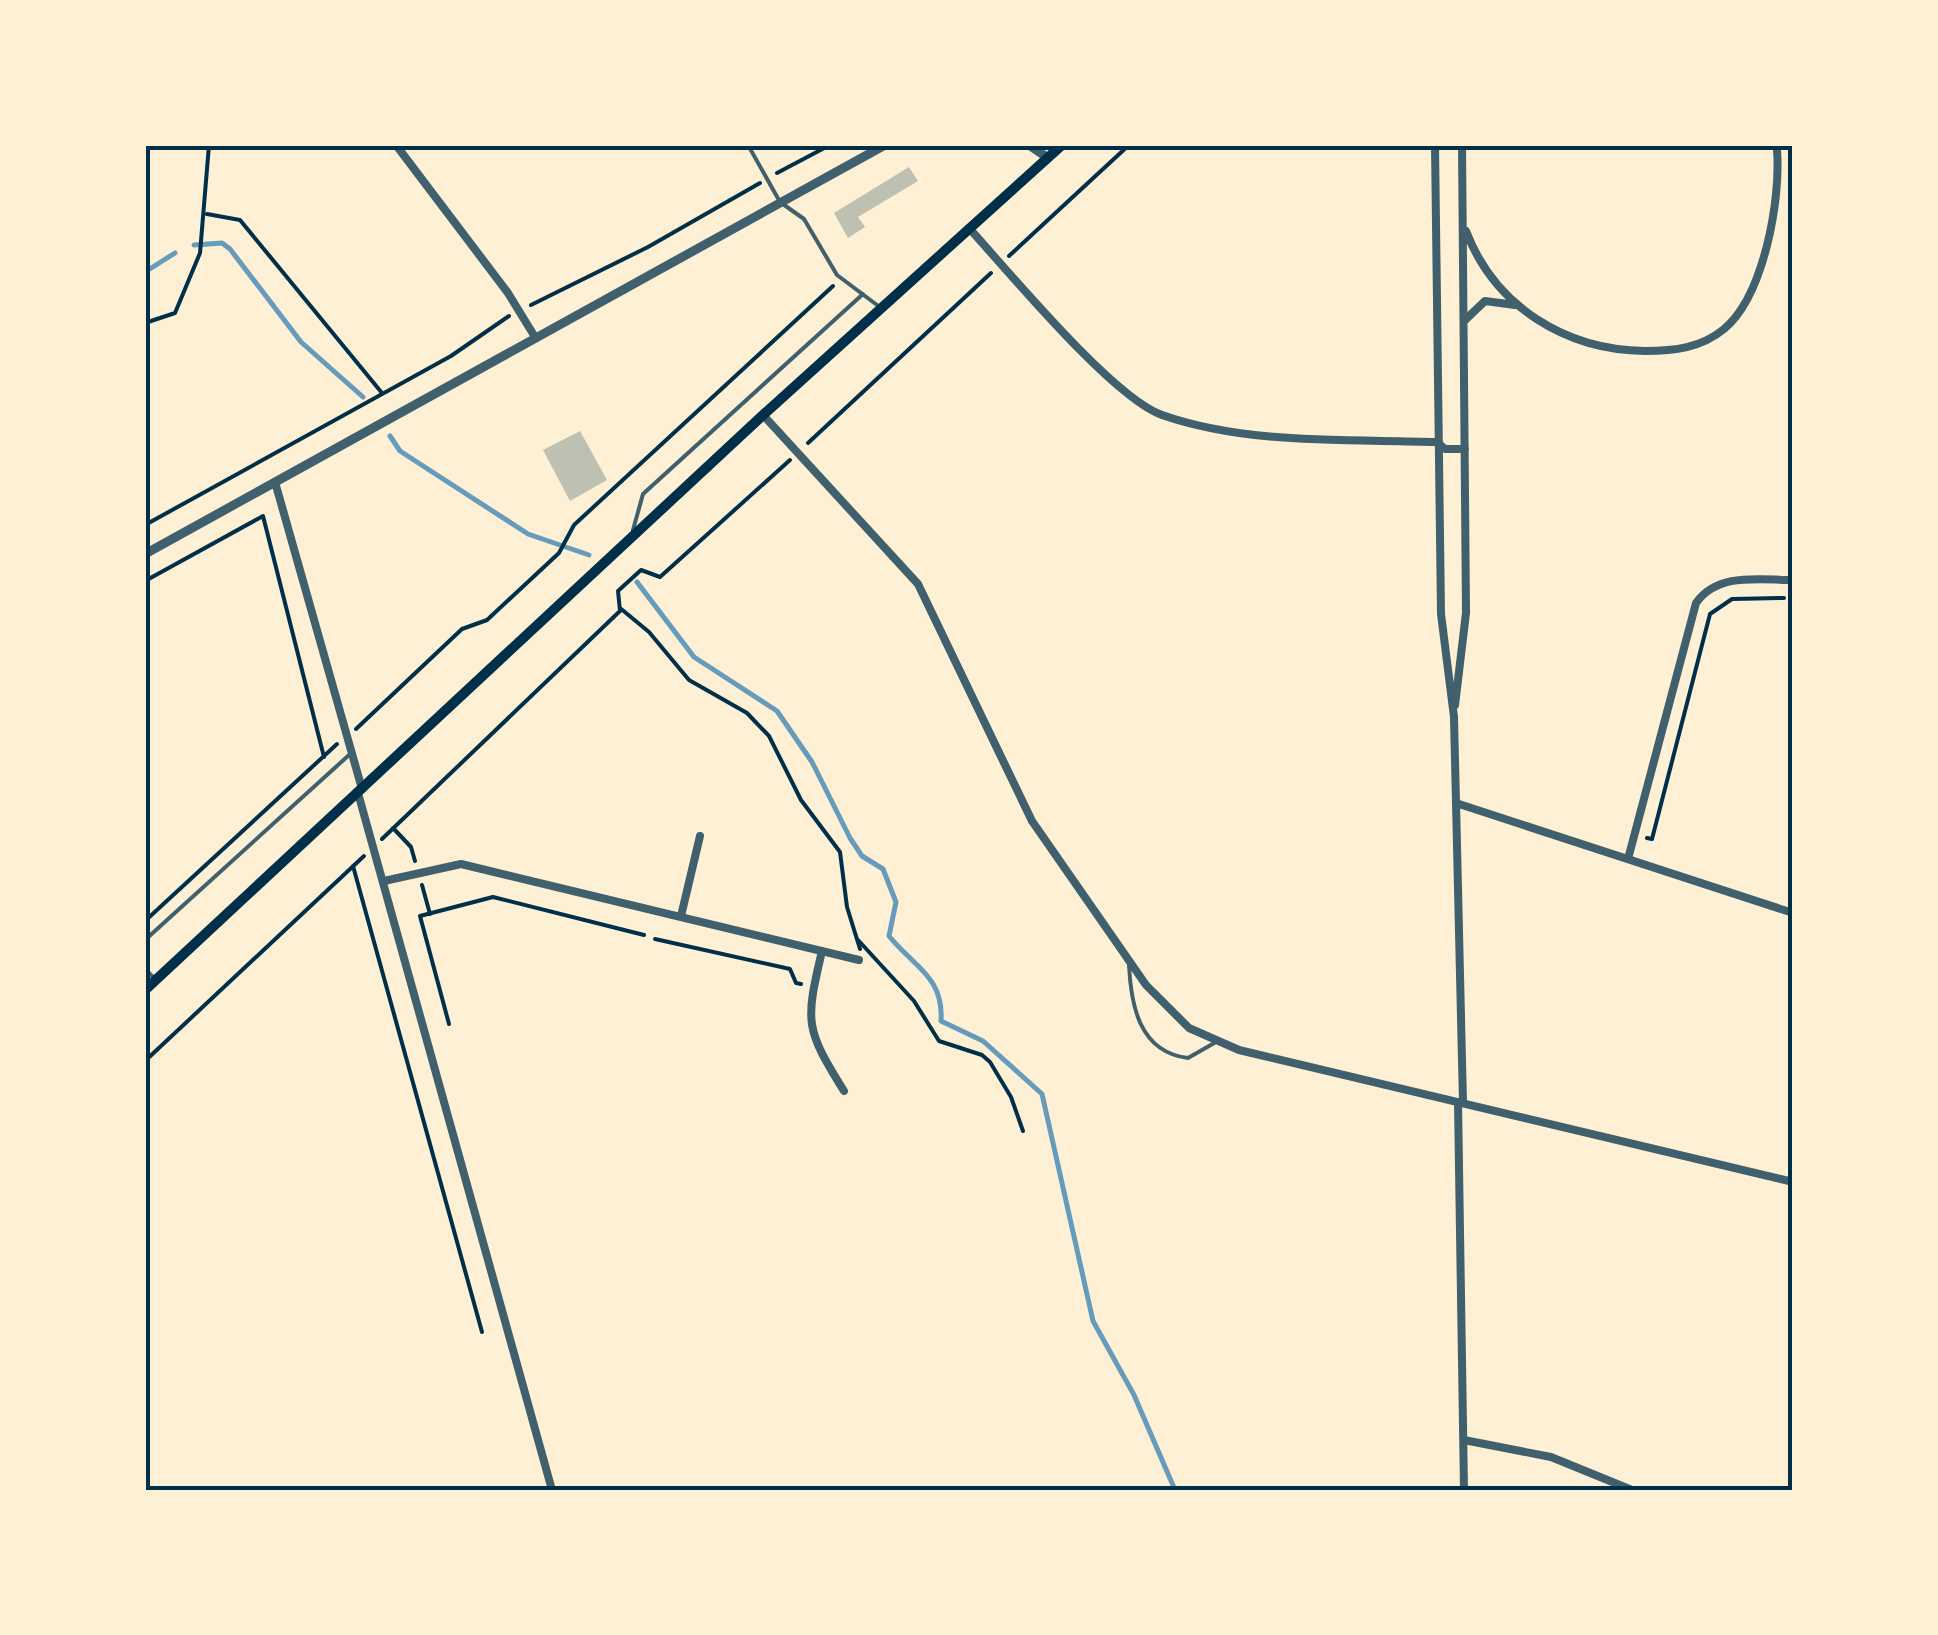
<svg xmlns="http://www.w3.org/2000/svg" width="1938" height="1635" viewBox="0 0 1938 1635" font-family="'Fira Sans Condensed',sans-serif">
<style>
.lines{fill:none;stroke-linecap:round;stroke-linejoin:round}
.stream{stroke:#669bbc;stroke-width:5}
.building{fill:#bec0b2}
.path{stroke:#003049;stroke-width:4}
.service{stroke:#3f606c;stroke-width:4}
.minor{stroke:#3f606c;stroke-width:8}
.tertiary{stroke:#3f606c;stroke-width:9}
.secondary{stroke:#003049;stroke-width:10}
.neatline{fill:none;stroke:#003049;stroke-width:4}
</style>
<rect width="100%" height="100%" fill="#fdf0d5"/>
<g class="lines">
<!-- stream -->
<path class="stream" d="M 194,245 L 222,243 L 230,249 L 301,342 L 363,397
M 145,272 L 175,253
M 390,436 L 400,451 L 528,534 L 589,555
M 637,582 L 694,657 L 777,711 L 812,762 L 850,838 L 862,856 L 883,869 L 896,902 L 889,936 C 914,967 944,977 941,1021 L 983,1041 L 1042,1094 L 1093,1321 L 1134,1395 L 1175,1490"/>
</g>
<!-- building -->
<path class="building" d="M 909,167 L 918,181 L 858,217 L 865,227 L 848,238 L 834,213 Z
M 580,431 L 607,480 L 570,501 L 543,450 Z"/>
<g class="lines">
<!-- path -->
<path class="path" d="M 777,173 L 830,145
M 207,214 L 240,220 L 382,393
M 1009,256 L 1129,145
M 531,305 L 648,247 L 760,183
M 145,323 L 175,313 L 200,253 L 209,145
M 808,443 L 991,273
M 145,525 L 451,356 L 509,316
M 145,581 L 263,516 L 324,757
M 620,608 L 649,632 L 689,680 L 747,713 L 769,736 L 801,800 L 840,852 L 847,907 L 860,949
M 356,729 L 462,629 L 487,620 L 559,553 L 574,525 L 833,286
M 393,828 L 411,847 L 415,861
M 1647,838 L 1652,839 L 1710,614 L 1732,599 L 1784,598
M 382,839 L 620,611 L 618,591 L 641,570 L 660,577 L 790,460
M 353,866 L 482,1332
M 422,885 L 430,914
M 145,921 L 337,744
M 655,939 L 790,969 L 796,983 L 801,984
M 858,940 L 914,1001 L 939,1041 L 982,1055 L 990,1062 L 1011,1097 L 1023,1131
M 449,1024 L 420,916 L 493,897 L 644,935
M 145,1061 L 364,856"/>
<!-- service -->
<path class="service" d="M 748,145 L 780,202 L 804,219 L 837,275 L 881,308
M 633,530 L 643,494 L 863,294
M 145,940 L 349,755
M 1129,965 C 1131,1005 1139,1052 1188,1058 L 1216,1042
M 145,969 L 156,980"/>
<!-- minor -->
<path class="minor" d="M 396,145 L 508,293 L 535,337
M 1435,145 L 1441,614 L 1454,717 L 1463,1103
M 969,228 C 1008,271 1113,398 1162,415 C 1248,445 1347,439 1437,442 L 1445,449 L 1465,449
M 1466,231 C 1495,307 1566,350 1645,351 C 1674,351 1701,348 1724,329 C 1764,296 1781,199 1777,150
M 1464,321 L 1485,301 L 1515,305
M 763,415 L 918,584 L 1032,821 L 1146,985 L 1189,1028 L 1239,1050 L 1793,1182
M 275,482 L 362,789
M 1455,705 L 1466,613 L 1462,145
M 358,793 L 552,1490
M 1456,803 L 1793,913
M 1628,859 L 1696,603 C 1718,572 1759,580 1793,580
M 384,881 L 461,864 L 859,960
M 681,916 L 700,836
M 822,951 C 805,1023 805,1028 844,1091
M 1458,1102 L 1464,1490
M 1464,1440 L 1551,1457 L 1632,1490"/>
<!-- tertiary -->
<path class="tertiary" d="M 1029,145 L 1048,158
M 145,554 L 885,145"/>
<!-- secondary -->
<path class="secondary" d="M 145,990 L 763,415 L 1062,145"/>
</g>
<!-- border -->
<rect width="1938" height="1635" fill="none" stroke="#fdf0d5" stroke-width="295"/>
<rect x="148" y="148" width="1642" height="1340" class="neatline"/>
</svg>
